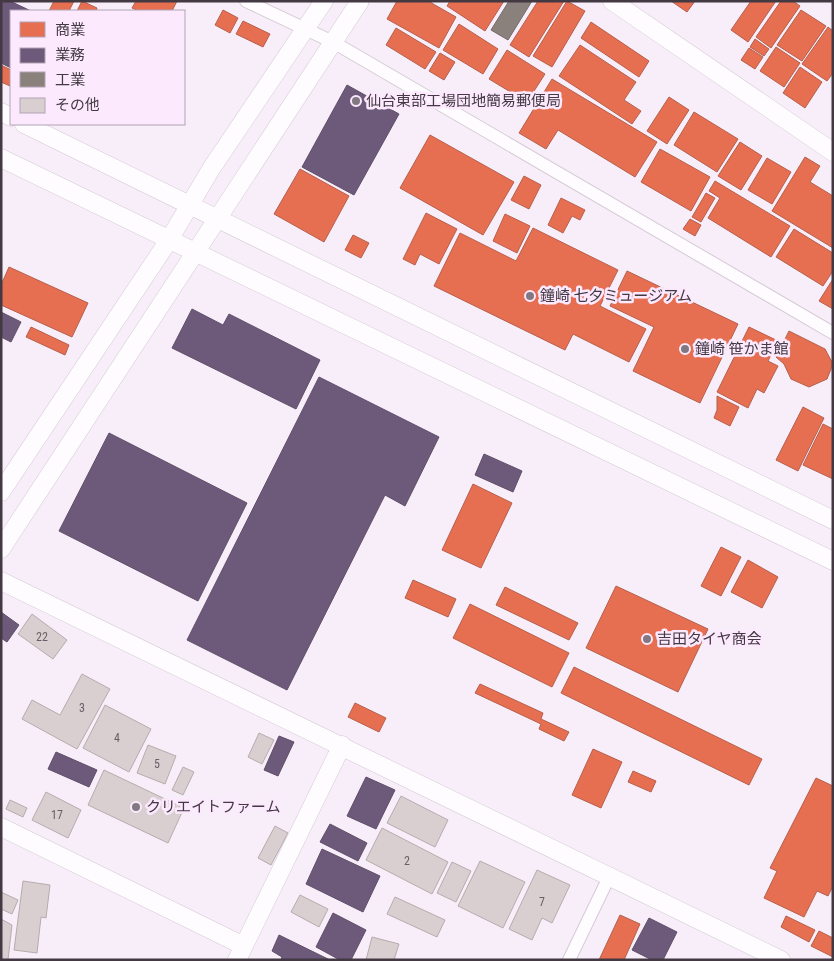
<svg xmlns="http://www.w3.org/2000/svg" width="834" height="961" viewBox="0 0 834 961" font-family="'Roboto Condensed','Noto Sans JP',sans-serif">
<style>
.shops{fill:#e76f51;stroke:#b65f4c}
.offices{fill:#6d597a;stroke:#604f69}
.industry{fill:#8a817c;stroke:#746b6b}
.building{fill:#d9cfd0;stroke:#b5acae}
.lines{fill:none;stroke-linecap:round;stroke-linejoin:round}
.street-casing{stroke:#d4cbd5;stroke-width:14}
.secondary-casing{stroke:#d4cbd5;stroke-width:19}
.street{stroke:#fefcfe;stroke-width:12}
.secondary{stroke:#fefcfe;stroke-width:18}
.poi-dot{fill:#827882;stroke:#fce9fe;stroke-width:2}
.labels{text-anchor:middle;stroke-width:5;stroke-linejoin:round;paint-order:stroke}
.number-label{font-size:12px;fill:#685e66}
.poi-label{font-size:15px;fill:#423942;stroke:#fce9fe;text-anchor:start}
</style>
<rect width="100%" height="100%" fill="#f8eef9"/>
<!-- shops -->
<path class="shops" d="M 54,1 L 74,1 L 69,11 L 49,11 Z
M 82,1 L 97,8 L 96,11 L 77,11 Z
M 136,1 L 177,1 L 172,11 L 139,11 L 132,8 Z
M 397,1 L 428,1 L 456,17 L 439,48 L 387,19 Z
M 450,1 L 504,1 L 485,31 L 447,6 Z
M 538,1 L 564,1 L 529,57 L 510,45 Z
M 567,1 L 585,11 L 552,67 L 533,56 Z
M 671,1 L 695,1 L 687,12 Z
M 751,1 L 776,1 L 748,42 L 731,30 Z
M 781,1 L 793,1 L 800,6 L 771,48 L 756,37 Z
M 223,10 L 238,18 L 230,33 L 215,25 Z
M 801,10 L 826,26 L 802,61 L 777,45 Z
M 243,21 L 270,34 L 263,47 L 236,34 Z
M 591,22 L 649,61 L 639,77 L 581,38 Z
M 459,24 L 498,49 L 483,74 L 443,50 Z
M 828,27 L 833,31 L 833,73 L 827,81 L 802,64 Z
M 396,28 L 436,52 L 425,69 L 386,45 Z
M 755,39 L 769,49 L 764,56 L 750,47 Z
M 580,45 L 636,82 L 624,100 L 641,111 L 632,124 L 559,76 Z
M 776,47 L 800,63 L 784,87 L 760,71 Z
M 749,48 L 763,57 L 755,69 L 741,60 Z
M 507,50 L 545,74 L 527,102 L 489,79 Z
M 440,53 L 455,62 L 444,80 L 429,71 Z
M 1,65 L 11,70 L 10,86 L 1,82 Z
M 800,67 L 822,82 L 805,108 L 783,93 Z
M 552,79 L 657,142 L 635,177 L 558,130 L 546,149 L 519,133 Z
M 669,97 L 689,110 L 667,144 L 647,131 Z
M 694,112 L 738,139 L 717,172 L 674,145 Z
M 430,135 L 514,182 L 483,235 L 400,188 Z
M 740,142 L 762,156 L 741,190 L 718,176 Z
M 660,149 L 710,177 L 691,211 L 641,182 Z
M 805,157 L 820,166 L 810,182 L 833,196 L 833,248 L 772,211 Z
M 767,158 L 791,172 L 772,204 L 748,190 Z
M 300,169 L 349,196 L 324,242 L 274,214 Z
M 524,176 L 541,185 L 529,209 L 511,200 Z
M 715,181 L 790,226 L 771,257 L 708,218 L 720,198 L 709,191 Z
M 706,193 L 715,198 L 701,222 L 692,217 Z
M 561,198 L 585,210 L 580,220 L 572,216 L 563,233 L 548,225 Z
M 426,213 L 457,229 L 439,264 L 420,254 L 415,265 L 403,259 Z
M 505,214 L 530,226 L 517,253 L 493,241 Z
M 690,219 L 701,225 L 695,236 L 683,229 Z
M 533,228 L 618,270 L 600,306 L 646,329 L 629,362 L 573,334 L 565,350 L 434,286 L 460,233 L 516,261 Z
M 794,229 L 833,253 L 833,271 L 823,286 L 776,257 Z
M 353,235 L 369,243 L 361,258 L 345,250 Z
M 9,267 L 88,303 L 72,337 L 1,305 L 1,285 Z
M 627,271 L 738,324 L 700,403 L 633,371 L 654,327 L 610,306 Z
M 833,279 L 833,309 L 819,301 Z
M 31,327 L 69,345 L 65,355 L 26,337 Z
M 749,327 L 778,341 L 768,361 L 778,366 L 764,393 L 757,389 L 748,408 L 717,392 Z
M 789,331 L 825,349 L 833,364 L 827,379 L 809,387 L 791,379 L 784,364 L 776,357 Z
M 717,396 L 739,407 L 730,426 L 714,418 L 717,410 Z
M 803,407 L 824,418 L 798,471 L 776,460 Z
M 823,424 L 833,429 L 833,479 L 803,465 Z
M 473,484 L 512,503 L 481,568 L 442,550 Z
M 721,547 L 741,557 L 721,596 L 701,586 Z
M 748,560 L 778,577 L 762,608 L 731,592 Z
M 413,580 L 456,599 L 448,617 L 405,598 Z
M 616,586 L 708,629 L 678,692 L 586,648 Z
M 505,587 L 578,623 L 569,640 L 496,605 Z
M 470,604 L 569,653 L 552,687 L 453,638 Z
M 574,667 L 762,759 L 749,785 L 561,693 Z
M 480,684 L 543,713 L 541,719 L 569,732 L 564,741 L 539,729 L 541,724 L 475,693 Z
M 355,703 L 386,718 L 379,732 L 348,717 Z
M 593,749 L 622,762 L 601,808 L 572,795 Z
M 633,771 L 656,781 L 651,792 L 628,782 Z
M 816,778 L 833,786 L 833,886 L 828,896 L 817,891 L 804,917 L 764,898 L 777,871 L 770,868 Z
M 620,915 L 640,924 L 624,960 L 599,960 Z
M 786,916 L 815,930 L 809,942 L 781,927 Z
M 819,931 L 833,938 L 833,957 L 811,946 Z"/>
<!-- offices -->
<path class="offices" d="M 1,1 L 10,1 L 31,11 L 11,11 L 11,68 L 1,63 Z
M 347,85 L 399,114 L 354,195 L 302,167 Z
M 192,309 L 223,325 L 229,314 L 320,360 L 296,409 L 172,348 Z
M 1,312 L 21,322 L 11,342 L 1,337 Z
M 319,377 L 439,437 L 405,506 L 385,495 L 287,690 L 187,640 Z
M 109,433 L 247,503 L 198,601 L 59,531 Z
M 484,454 L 522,471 L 513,492 L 475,475 Z
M 1,612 L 19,625 L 7,642 L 1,638 Z
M 279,736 L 294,742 L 278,776 L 264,770 Z
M 56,752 L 97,770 L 89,787 L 48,769 Z
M 366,777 L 395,790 L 376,829 L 347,816 Z
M 330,824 L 367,843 L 358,861 L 320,842 Z
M 322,849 L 380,876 L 363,912 L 306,884 Z
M 333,913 L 366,930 L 351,960 L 340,960 L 316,947 Z
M 649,918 L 677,932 L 663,960 L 652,960 L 632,950 Z
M 279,935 L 330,960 L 281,960 L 282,957 L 272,951 Z"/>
<!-- industry -->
<path class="industry" d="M 509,1 L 532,1 L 508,40 L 491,30 Z"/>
<!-- building -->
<path class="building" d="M 32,614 L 67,640 L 53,659 L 18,634 Z
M 82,674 L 110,689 L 77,749 L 22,719 L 32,700 L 60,715 Z
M 105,705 L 151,729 L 129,772 L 83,748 Z
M 259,733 L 274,740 L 262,764 L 248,757 Z
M 148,745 L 176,756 L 165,784 L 137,773 Z
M 183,767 L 194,772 L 183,795 L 172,790 Z
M 104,770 L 184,808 L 168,843 L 88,805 Z
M 46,792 L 81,810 L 68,838 L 32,820 Z
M 401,796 L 448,820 L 435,847 L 387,823 Z
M 10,800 L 27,808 L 23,817 L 6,809 Z
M 275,826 L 288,833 L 271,865 L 258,858 Z
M 382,828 L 448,862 L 432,894 L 366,860 Z
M 480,861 L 525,882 L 503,928 L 458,906 Z
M 452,862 L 471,871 L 456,902 L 437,893 Z
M 537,870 L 570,885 L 552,923 L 542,918 L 532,940 L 509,929 Z
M 23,881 L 50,885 L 46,918 L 41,917 L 37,953 L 14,950 Z
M 1,892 L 18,900 L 12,914 L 1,909 Z
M 300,895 L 328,909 L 319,927 L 291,912 Z
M 395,897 L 445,920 L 437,937 L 387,914 Z
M 1,919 L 12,925 L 8,960 L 1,960 Z
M 372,937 L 399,944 L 394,960 L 366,960 Z"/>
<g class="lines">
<defs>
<path id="street" d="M 246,1 L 333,42 L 833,333
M 569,960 L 609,877"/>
<path id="secondary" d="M 612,1 L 833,152
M 1,112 L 11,117
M 24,124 L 833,520
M 1,158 L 833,561
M 1,492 L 169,240 L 211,169 L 324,1
M 1,549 L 360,1
M 1,581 L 781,960
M 1,827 L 244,946
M 237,960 L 342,745"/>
</defs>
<!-- street casing -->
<use href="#street" class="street-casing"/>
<!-- secondary casing -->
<use href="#secondary" class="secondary-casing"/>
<!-- street -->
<use href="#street" class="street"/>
<!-- secondary -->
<use href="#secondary" class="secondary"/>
</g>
<!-- markers -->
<g class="poi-dot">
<circle cx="356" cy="101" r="5"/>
<circle cx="530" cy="296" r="5"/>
<circle cx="685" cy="349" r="5"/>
<circle cx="647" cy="639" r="5"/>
<circle cx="136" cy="807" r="5"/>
</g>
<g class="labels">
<!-- number labels -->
<g class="number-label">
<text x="42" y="641">22</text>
<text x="82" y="712">3</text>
<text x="117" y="742">4</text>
<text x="157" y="768">5</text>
<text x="57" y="819">17</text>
<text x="407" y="865">2</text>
<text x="542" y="906">7</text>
</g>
<!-- poi labels -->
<g class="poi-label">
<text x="366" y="106">仙台東部工場団地簡易郵便局</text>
<text x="540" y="301">鐘崎 七夕ミュージアム</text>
<text x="695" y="354">鐘崎 笹かま館</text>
<text x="657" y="644">吉田タイヤ商会</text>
<text x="146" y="812">クリエイトファーム</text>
</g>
</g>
<!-- border -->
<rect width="834" height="961" fill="none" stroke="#423942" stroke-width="5"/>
<!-- legend -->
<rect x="10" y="10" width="175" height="115" fill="#fce9fe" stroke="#b2a3b3"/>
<rect x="20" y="22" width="25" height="15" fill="#e76f51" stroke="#b2a3b3"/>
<text x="55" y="35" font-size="15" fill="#423942">商業</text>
<rect x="20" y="48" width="25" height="15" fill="#6d597a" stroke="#b2a3b3"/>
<text x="55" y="60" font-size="15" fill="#423942">業務</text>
<rect x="20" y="72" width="25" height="15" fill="#8a817c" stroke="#b2a3b3"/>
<text x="55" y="85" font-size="15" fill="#423942">工業</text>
<rect x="20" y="98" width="25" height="15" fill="#d9cfd0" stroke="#b2a3b3"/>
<text x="55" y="110" font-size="15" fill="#423942">その他</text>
</svg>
